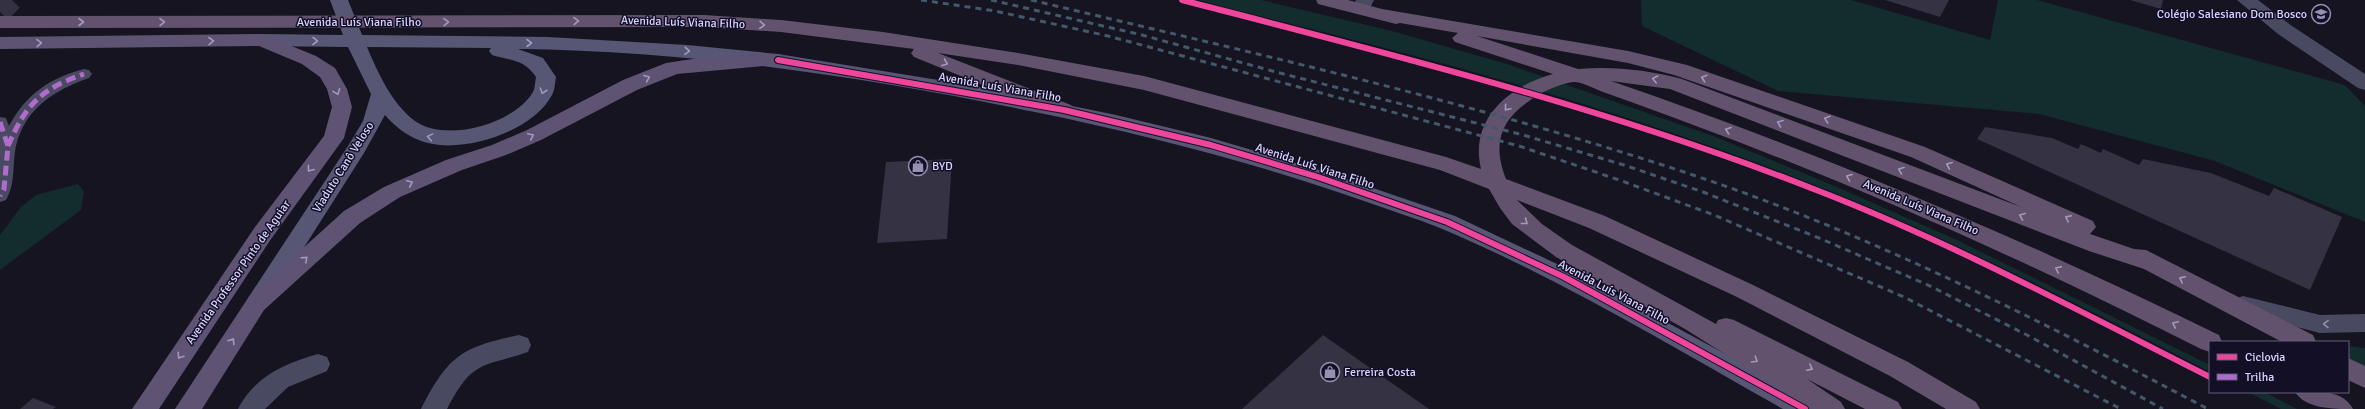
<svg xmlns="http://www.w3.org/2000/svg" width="2365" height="409" viewBox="0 0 2365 409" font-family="Signika,sans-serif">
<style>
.green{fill:#132c2d}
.building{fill:#343243}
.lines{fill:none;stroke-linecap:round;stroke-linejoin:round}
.primary-tunnel{stroke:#333142;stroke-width:22;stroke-dasharray:22 11;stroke-linecap:butt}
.pedestrian{fill:#4a4962;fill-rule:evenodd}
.minor{fill:#4a4962;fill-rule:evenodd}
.tertiary{fill:#4a4962;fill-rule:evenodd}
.secondary{fill:#575674;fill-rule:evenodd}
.primary{fill:#5e5373;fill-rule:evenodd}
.trunk{fill:#62526e;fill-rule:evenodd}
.rail{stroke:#43596b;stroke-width:3;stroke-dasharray:6 5;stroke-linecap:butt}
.quiet{stroke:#b06ccc;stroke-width:5;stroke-dasharray:10 5;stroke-linecap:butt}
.cycleway-casing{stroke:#130f26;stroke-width:8}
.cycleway{stroke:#ed469a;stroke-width:6}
.oneway{stroke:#a39abe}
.oneway2{stroke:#a29ac0}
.oneway3{stroke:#9e9bc0}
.oneway4{stroke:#928eb0}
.labels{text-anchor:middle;stroke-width:3;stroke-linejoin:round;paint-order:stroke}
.poi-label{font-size:12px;fill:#d9d4ff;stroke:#130f26;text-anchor:start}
.street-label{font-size:12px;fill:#d9d4ff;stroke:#130f26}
</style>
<rect width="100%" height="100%" fill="#161421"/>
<!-- green -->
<path class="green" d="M 1193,0 L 1261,0 L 1392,31 L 1507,64 L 1713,136 L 1837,187 L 1959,241 L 2210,365 L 2210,372 C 2087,309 1964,246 1836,194 C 1629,109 1410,52 1193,0 Z
M 1641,0 L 1851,0 L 1990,40 L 1998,0 L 2037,0 L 2345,85 L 2365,106 L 2365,222 L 2215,161 L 2039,114 L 1778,91 L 1642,26 Z
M 78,184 L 84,192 L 81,210 L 0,270 L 0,235 L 21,207 L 36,195 Z
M 2348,346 L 2365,348 L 2365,371 L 2348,360 Z
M 2248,392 L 2264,392 L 2297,409 L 2281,409 Z"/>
<!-- building -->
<path class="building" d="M 1885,0 L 1949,0 L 1940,17 Z
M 2130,0 L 2163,0 L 2161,9 Z
M 1985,127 L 2052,138 L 2078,149 L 2081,144 L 2101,153 L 2103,149 L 2139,165 L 2143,159 L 2211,173 L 2269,196 L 2274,188 L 2342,217 L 2310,290 L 1977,139 Z
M 952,159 L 947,239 L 877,243 L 886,162 Z
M 1323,335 L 1429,409 L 1242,409 Z
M 33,398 L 56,407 L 53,409 L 20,409 Z"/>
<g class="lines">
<!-- primary-tunnel -->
<path class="primary-tunnel" d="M 0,12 L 12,0"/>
<!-- pedestrian -->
<path class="pedestrian" d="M 84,69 L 89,70 L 92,74 L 89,78 C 55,90 25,108 16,146 C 12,165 16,183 6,200 L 0,202 L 0,117 L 6,118 L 9,126 C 26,94 50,78 84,69 Z"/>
<!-- minor -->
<path class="minor" d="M 1356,0 L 1374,0 L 1368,12 L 1361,14 L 1354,12 L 1352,8 Z
M 519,335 L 528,338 L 531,345 L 528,352 C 480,368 473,360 447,409 L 421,409 C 448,356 461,347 519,335 Z
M 318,354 L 327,357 L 330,364 L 327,371 L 288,387 L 265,409 L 238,409 C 255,376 284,364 318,354 Z"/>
<!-- tertiary -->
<path class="tertiary" d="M 2237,0 L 2258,0 L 2292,26 L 2365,74 L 2365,90 L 2358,88 L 2278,34 Z
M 2243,296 L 2320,315 L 2365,314 L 2365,332 L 2320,333 L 2235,311 L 2231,305 L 2235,299 Z"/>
<!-- secondary -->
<path class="secondary" d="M 330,0 L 348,0 L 362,35 L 548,37 L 687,45 L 778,54 L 969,85 L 1116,115 L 1211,138 L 1323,171 L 1455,216 L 1572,271 L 1814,402 L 1818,409 L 1783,409 C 1671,346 1559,278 1440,228 C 1415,218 1389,210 1364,201 C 1256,163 1147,135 1035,112 C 864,77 693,51 518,49 L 543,58 L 556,77 C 555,82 555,90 552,95 C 533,131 466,153 428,143 C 411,139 396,128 385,115 L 364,153 L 268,304 L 260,307 L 252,304 L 248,298 L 350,143 L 363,121 L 371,94 L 348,47 L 262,46 L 255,44 L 252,40 L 255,36 L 262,34 L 343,35 ZM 367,47 L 491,48 L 489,51 L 492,55 C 512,61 524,59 536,77 C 535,82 535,88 533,92 C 514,124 446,143 415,121 C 392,104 378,73 367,47 Z"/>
<!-- primary -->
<path class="primary" d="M 262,34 L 316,56 L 335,68 L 347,89 L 352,107 L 344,138 L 271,239 L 159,409 L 132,409 L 255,227 L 324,136 L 332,107 L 327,89 L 320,77 L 302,64 L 259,46 L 0,49 L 0,37 Z
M 778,54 L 785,56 L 788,60 L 785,64 L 677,74 L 637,90 L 541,140 L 506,155 L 462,170 L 400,197 L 360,223 L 264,310 L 202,409 L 175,409 L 248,298 L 344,211 L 384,187 L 446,160 L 492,145 L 527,130 L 623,80 L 666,63 L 699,58 Z"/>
<!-- trunk -->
<path class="trunk" d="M 1316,0 L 1348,0 L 1382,9 L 1628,51 L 1687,65 L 1925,147 L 2093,221 L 2096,227 L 2090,234 L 2134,249 L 2146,250 L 2313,335 L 2316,342 L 2282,342 L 2144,269 L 2089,251 L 1670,89 L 1611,81 C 1819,152 2021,238 2219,335 L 2222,342 L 2210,342 L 2210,352 L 2201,349 C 2037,266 1869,190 1696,126 C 1665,114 1634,103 1603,92 C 1595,89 1584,83 1575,82 C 1565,82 1549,89 1540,94 C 1504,115 1490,138 1506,179 L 1605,216 L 1753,285 L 1908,362 L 1976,402 L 1980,409 L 1946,409 L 1890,376 L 1737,297 L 1589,228 L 1517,200 L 1542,224 L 1572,245 L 1716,324 L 1718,320 L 1726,318 L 1734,320 L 1898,402 L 1902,409 L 1865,409 L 1807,379 L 1841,402 L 1845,409 L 1812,409 L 1685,329 L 1556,257 L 1512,224 L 1500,208 L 1489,189 L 1440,170 L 1144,90 L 1018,65 L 938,53 L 1071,105 L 1074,110 L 1071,115 L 1064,117 L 1057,115 L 914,57 L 911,53 L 914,49 L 781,32 L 704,27 L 0,28 L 0,16 L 704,15 L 781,20 L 883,32 L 1018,53 L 1144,76 L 1446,157 L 1481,169 C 1469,119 1509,86 1553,74 L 1455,42 L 1452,38 L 1458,33 L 1400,23 L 1396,24 L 1318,4 ZM 1477,36 L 1628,63 L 1674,75 L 1911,157 L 2021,207 L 1682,79 C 1648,70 1613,66 1578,69 Z
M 2348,358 L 2365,366 L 2365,388 L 2348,380 Z
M 2295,392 C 2316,392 2342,388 2353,409 C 2333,409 2306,409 2295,392 Z"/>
<!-- rail -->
<path class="rail" d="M 921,0 L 995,11 L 1108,36 L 1519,146 L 1622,181 L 1714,215 L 1904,297 L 2121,409
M 991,0 L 1142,35 L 1276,72 L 1523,135 L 1624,165 L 1703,192 L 1819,238 L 1930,286 L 2027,335 L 2163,409
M 1031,0 C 1253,53 1477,103 1693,175 C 1872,235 2041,321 2208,409"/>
<!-- quiet -->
<path class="quiet" d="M 0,122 L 8,146 L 4,189 L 0,196
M 8,146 C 26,104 41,89 84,74"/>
<defs>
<path id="cycleway" d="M 1182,0 C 1394,55 1607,108 1811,188 C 1949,241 2079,311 2210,377
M 778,60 L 1064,110 L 1211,145 L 1315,176 L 1447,222 L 1564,277 L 1805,409"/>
</defs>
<!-- cycleway casing -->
<use href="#cycleway" class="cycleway-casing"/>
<!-- cycleway -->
<use href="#cycleway" class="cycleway"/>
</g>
<!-- one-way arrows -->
<defs><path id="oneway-chevron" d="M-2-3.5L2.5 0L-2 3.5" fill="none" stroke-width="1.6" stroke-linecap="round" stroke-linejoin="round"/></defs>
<g class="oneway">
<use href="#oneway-chevron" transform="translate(576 21) rotate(-1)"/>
<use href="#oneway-chevron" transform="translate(81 22)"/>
<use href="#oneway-chevron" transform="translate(162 22) rotate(-1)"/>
<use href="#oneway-chevron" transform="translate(446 22) rotate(-1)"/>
<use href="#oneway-chevron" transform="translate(762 25) rotate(4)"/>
<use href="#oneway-chevron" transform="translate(945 63) rotate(22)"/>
<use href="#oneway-chevron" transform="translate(1704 78) rotate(-162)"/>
<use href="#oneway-chevron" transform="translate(1655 79) rotate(-167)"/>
<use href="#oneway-chevron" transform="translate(1507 108) rotate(131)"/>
<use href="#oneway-chevron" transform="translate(1827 119) rotate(-161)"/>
<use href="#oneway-chevron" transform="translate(1780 123) rotate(-159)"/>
<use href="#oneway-chevron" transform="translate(1728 130) rotate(-160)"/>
<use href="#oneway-chevron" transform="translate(1949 165) rotate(-157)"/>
<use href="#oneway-chevron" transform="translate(1901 170) rotate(-159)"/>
<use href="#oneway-chevron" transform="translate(1849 177) rotate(-158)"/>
<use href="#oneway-chevron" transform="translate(2022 216) rotate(-159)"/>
<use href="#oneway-chevron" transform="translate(2068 218) rotate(-153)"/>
<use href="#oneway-chevron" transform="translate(1525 222) rotate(38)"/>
<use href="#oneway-chevron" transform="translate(2058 269) rotate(-155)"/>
<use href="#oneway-chevron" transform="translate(2182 279) rotate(-154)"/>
<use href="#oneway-chevron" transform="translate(2175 324) rotate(-155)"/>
<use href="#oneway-chevron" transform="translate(1755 360) rotate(31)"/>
<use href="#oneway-chevron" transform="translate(1810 368) rotate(27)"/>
</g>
<g class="oneway2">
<use href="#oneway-chevron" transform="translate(211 41) rotate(-1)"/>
<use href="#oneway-chevron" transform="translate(39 43) rotate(-1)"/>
<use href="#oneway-chevron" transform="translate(647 78) rotate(-23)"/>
<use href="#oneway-chevron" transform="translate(337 92) rotate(69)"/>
<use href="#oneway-chevron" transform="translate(531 136) rotate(-25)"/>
<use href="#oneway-chevron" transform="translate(310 169) rotate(127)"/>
<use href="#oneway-chevron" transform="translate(410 183) rotate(-25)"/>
<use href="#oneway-chevron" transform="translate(305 259) rotate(-42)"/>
<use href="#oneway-chevron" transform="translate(232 341) rotate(-57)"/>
<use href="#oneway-chevron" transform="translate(180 356) rotate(124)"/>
</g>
<g class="oneway3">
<use href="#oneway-chevron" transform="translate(315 41) rotate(1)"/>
<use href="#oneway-chevron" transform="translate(529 43)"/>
<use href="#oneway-chevron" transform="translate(687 51) rotate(4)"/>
<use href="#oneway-chevron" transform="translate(543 91) rotate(109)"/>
<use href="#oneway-chevron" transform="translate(430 137) rotate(-170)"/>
</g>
<use class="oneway4" href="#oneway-chevron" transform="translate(2326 324) rotate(-179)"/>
<!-- icons -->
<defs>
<symbol id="school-ring" viewBox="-11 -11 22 22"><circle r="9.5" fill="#130f26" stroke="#9591b1" stroke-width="1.5"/><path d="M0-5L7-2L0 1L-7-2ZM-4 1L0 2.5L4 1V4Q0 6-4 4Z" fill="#9591b1"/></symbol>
<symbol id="shop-ring" viewBox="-11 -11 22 22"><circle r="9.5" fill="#130f26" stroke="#9591b1" stroke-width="1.5"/><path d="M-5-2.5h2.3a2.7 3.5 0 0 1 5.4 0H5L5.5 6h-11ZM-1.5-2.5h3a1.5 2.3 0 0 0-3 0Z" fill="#9591b1"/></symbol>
</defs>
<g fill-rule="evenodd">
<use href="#school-ring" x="2310" y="3" width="22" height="22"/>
<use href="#shop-ring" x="907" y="155" width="22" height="22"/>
<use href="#shop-ring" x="1319" y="361" width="22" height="22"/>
</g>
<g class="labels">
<!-- poi labels -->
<g class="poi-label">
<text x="2307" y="18" text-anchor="end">Colégio Salesiano Dom Bosco</text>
<text x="932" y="170">BYD</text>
<text x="1344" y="376">Ferreira Costa</text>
</g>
<!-- street labels -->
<g class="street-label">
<text x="359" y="26">Avenida Luís Viana Filho</text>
<text transform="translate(683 22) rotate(2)" y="4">Avenida Luís Viana Filho</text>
<text transform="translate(1000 87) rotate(10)" y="4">Avenida Luís Viana Filho</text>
<text transform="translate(1315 166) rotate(18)" y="4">Avenida Luís Viana Filho</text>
<text transform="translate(343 167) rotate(-58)" y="4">Viaduto Canô Veloso</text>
<text transform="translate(1921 207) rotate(23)" y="4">Avenida Luís Viana Filho</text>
<text transform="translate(238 272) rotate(-55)" y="4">Avenida Professor Pinto de Aguiar</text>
<text transform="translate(1614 292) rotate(28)" y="4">Avenida Luís Viana Filho</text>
</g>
</g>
<!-- legend -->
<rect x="2209" y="341" width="140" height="52" fill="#130f26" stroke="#625e7d"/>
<rect x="2217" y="354" width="20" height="6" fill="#ed469a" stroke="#625e7d"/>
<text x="2245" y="361" font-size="12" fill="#d9d4ff">Ciclovia</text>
<rect x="2217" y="374" width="20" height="6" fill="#b06ccc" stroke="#625e7d"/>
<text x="2245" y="381" font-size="12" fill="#d9d4ff">Trilha</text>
</svg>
